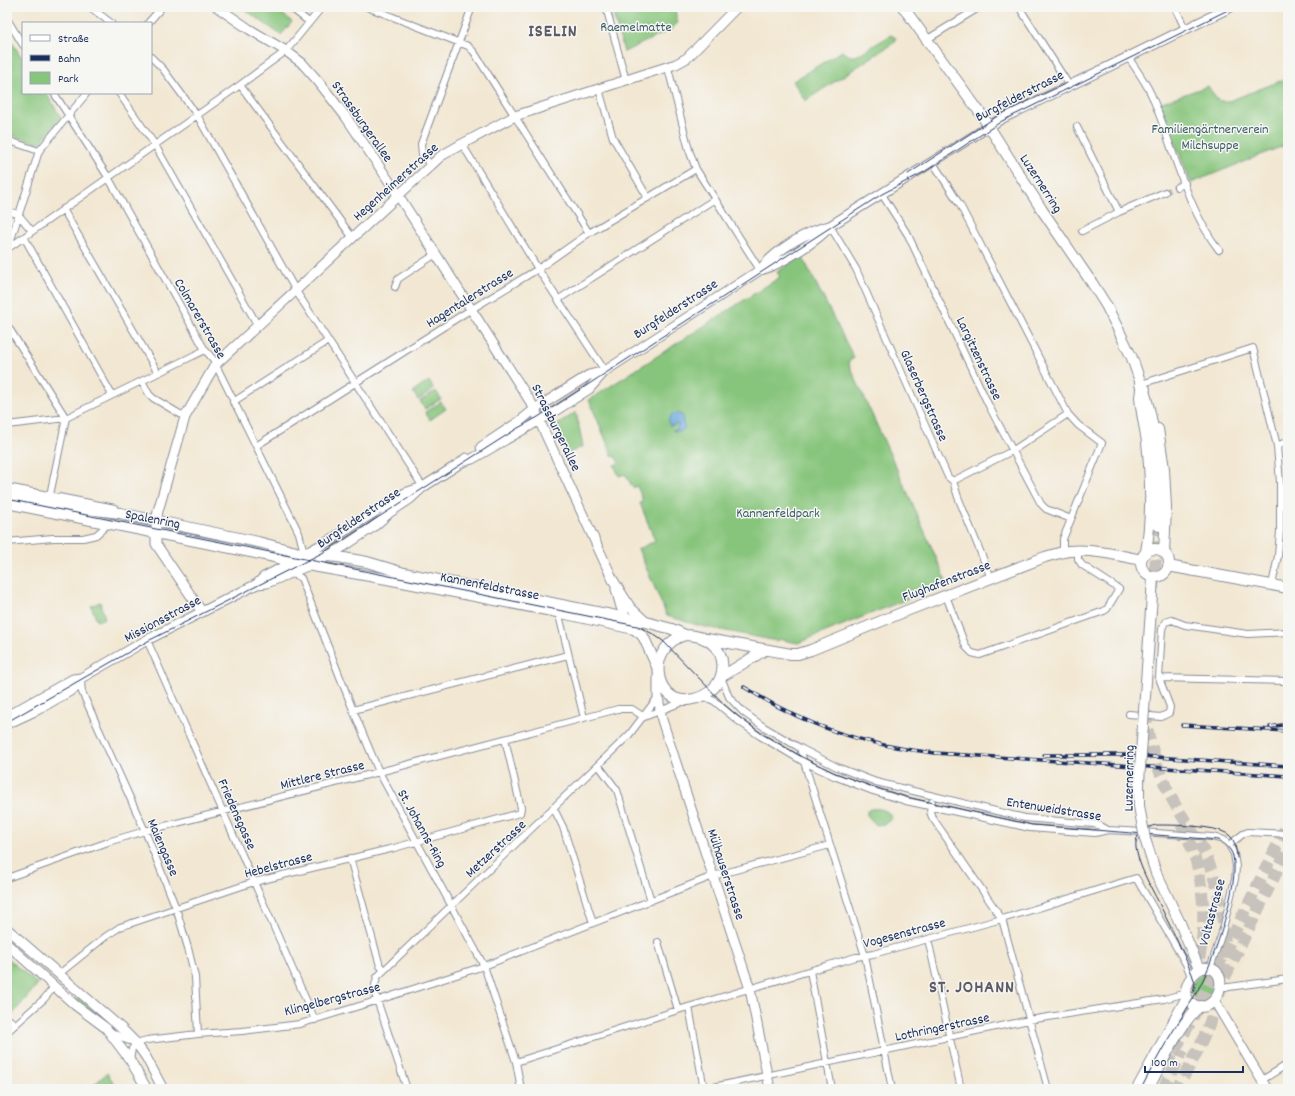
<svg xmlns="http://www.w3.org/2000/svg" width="1295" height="1096" viewBox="0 0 1295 1096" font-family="Dekko,sans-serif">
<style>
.green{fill:#87c57c;stroke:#517a6d}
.water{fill:#68a8db;stroke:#426c9c}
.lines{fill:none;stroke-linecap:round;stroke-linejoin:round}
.street-tunnel{stroke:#c7c2bb;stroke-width:6;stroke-dasharray:6 3;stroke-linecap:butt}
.highway-tunnel{stroke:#c7c2bb;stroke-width:12;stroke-dasharray:12 6;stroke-linecap:butt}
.street-casing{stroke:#868b98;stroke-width:8}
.secondary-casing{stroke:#868b98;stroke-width:11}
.primary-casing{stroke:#868b98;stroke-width:12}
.highway-casing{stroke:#868b98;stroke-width:14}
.street{stroke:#fff;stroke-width:6}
.secondary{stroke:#fff;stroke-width:9}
.primary{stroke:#fff;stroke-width:10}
.highway{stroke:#fff;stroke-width:12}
.tram{stroke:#1b2f5e;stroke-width:1}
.rail-casing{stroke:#1b2f5e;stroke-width:3.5}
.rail{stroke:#f6f6f2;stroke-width:2;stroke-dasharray:6;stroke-linecap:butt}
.primary-bridge-casing{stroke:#868b98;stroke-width:12;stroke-linecap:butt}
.primary-bridge{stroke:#fff;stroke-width:10}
.labels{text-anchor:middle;stroke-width:3;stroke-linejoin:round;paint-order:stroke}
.park-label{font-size:14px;fill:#3b5c67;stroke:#f6f6f2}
.street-label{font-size:14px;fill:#1b2f5e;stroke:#f6f6f2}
.district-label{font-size:18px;font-weight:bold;letter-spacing:1px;fill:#5f5c67;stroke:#f6f6f2}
</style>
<rect width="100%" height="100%" fill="#f6f6f2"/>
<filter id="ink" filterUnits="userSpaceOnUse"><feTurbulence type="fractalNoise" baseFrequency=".025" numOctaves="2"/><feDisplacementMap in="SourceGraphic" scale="8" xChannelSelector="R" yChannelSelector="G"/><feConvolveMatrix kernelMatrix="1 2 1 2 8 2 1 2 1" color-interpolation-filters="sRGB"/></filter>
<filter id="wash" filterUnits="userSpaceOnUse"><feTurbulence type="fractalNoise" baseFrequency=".012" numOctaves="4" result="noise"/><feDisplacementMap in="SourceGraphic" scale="16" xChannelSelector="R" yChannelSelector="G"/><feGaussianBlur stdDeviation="0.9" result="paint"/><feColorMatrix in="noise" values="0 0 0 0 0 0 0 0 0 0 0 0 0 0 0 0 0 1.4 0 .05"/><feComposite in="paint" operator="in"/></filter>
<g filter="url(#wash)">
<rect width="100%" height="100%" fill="#f2e7d2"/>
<!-- green -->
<path class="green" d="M 241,7 L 274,7 L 292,22 L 281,35 Z
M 611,7 L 675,8 L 677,23 L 672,29 L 624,52 Z
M 7,35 L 23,59 L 23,93 L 46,93 L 61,117 L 41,142 L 35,142 L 7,134 Z
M 891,35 L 896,38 L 895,42 L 805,101 L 793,81 L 842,51 L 850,56 L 856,56 Z
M 1288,78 L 1288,144 L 1191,183 L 1159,103 L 1208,86 L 1218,101 L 1229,101 Z
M 802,256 L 854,358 L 848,362 L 911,500 L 947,583 L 798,643 L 778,639 L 777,641 L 701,626 L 667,616 L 638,549 L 655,541 L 640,503 L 643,501 L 637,486 L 633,488 L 625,474 L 619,476 L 614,465 L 619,463 L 616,456 L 613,457 L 589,400 L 780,277 L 777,272 Z
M 429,381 L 434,389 L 418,400 L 413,392 Z
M 436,391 L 441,399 L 425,409 L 420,401 Z
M 441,402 L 446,409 L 430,420 L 425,412 Z
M 576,412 L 583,446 L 568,454 L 556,428 L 557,425 Z
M 100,602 L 105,618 L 97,621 L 91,606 Z
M 871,809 C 879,808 885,809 891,815 L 892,818 L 885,824 L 876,825 L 867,815 L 867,811 Z
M 8,959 L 38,984 L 12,1015 L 7,1011 L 7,961 Z
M 1202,973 C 1225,972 1215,1001 1199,1002 L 1193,997 C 1188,988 1195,979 1202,973 Z
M 79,997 L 120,1031 L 118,1032 L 93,1013 L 75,1001 Z
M 107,1073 L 118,1089 L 89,1089 Z"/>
<!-- water -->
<path class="water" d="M 678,413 L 683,416 L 683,424 L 685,428 C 683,432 676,432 672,430 L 677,430 L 678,424 L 670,426 L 668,421 L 672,414 Z"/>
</g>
<g filter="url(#ink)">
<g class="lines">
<!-- street-tunnel -->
<path class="street-tunnel" d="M 1165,192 L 1177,187"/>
<!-- highway-tunnel -->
<path class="highway-tunnel" d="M 1153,589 L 1159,525
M 1146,711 C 1147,721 1147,731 1150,741 C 1156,763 1164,786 1176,806 C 1185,821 1195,834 1203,850 C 1221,886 1230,943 1222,983 C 1221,990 1218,997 1216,1004 C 1207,1034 1193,1062 1176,1089
M 1181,824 C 1205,868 1209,924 1196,972
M 1225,977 L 1288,849
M 1166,1065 L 1188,1027 L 1288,823
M 1163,1089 L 1183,1050"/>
<defs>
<path id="street" d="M 90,7 L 111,23
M 290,7 L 309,22
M 367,7 L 468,46 L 474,52 L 589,233
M 606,7 L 626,81
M 1019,7 L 1069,85
M 1175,7 L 1185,29
M 7,19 L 23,45
M 148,23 L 162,7
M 926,40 L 980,7
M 151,57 L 163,69 L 197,115 L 296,291 L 423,487
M 1128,57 C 1136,69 1145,81 1151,94 C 1173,145 1185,206 1219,250
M 668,68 L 689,150 L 696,169 L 760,270
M 240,85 L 353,238
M 599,89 L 613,138 L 648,198
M 54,93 L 108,177 L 205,350 L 213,359 L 299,533 L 307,565 L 306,567
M 119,93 L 155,145 L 258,326
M 1077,127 L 1119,212
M 7,140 L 39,151
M 462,144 L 538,269 L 605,371
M 932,161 L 960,205 L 1068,414 L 1078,425 L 1102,443 L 1063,539 L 1063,552
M 431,165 L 422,155 L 421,144 L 472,7
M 1177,187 L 1185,183
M 881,193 L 908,235 L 989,406 L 1041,504 L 1046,509 L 1071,519
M 63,209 L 158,373
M 7,211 L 18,214
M 18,214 L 32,231
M 830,226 L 856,269 L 948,477 L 953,481 L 958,497 L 991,578
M 1082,231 L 1119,212 L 1165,192
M 24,237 L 112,395
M 7,249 L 240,85 L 286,51 L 322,7
M 8,249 L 39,151 L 87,93
M 395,287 L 398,279 L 436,254
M 559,299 L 715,199
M 7,325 L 66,418 L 50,495
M 142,381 L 149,394 L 153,398 L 185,417
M 1141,384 L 1253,348 L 1277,446 L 1280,483 L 1280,531 L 1278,556 L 1272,585
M 233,402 L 328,341
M 7,425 L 66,418 L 205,350
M 256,446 L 462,315 L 538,269 L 589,233 L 696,169
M 1277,446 L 1288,441
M 953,481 L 1012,451 L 1068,414
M 7,487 L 115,508
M 7,542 L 53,538 L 83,538 L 96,535 L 104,528 L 107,523
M 290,574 L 296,575 L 301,578 L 353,710 L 379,772 L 484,966 L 516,1062 L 521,1089
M 946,596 L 966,647 L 972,653 L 980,655 L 1104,611 L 1107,609 L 1119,589 L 1082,565 L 1078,559 L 1078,551
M 558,611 L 584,718
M 147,640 L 315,1020
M 721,677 L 729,697 L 743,712 L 764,727 L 800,748 L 837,767 L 876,782 L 1025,818 L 1094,824 L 1101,826 L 1108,830
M 1159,678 L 1288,681
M 81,682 L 82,692 L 145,831 L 176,908 L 188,948 L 195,977 L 198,1034
M 703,696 L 714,701 L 737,720 L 760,736 L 804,762 L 834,776 L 873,791 L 906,801 L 1030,828 L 1095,833 L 1108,830 L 1142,832 L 1212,837 L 1224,840 L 1229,845 L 1234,854 L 1236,867 L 1235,879 L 1222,933 L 1210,968
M 353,710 L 568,655
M 1129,714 L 1161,717 L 1169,713 L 1170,707 L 1159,678 L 1162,629 L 1165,622 L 1172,620 L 1185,625 L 1248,634 L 1288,632
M 644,717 L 685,701
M 800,748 L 804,762 L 865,956 L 892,1089
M 599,766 L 617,790 L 651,901
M 932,802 L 930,812 L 932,817 L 1002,919 L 1048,1089
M 554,809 L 563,827 L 593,923
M 1229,845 L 1243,834 L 1248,832 L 1288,834
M 350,858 L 380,966 L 384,970
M 7,878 L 111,841 L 145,831 L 379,772 L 618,709 L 632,709 L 644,717
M 928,939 L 961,1089
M 658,942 L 678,1010
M 810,971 L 832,1089
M 59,974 L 105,937 L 120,927 L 254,882 L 394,848 L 520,813 L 521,808 L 505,739
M 1220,987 L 1229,987 L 1288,979
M 689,1007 L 704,1089
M 7,1018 L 15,1024
M 110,1031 L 126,1040 L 136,1043 L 147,1040 L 198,1034 L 242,1031 L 300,1024 L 382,999 L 484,966 L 713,876 L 830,845
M 7,1032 L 44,999 L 54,987
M 130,1060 L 132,1049 L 136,1043
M 516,1062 L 678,1010 L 856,957 L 873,954 L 1002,919 L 1136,878 L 1186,964 L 1191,976
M 1262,1080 L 1288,1064
M 407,1089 L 375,994 L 375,985 L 377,977 L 629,735 L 658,697
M 704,1089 L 1029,1020 L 1164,999 L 1186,993"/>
<path id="secondary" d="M 217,7 L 249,29 L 286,51 L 302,63 L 318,81 L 346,117 L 393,187 L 535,409 L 539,420 L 613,580 L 630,607 L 646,622
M 760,270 C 778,266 819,240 830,226 L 1001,119 L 1231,7
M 481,447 L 520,421 L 535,409 L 589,375 L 605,371
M 462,462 L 472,459 L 552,413 L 589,389 L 605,371 L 760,270 C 775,251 806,231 830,226
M 257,584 L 267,583 L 321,560 L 343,547 L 373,527 L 389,513 L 410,499 L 423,487 L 462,462 L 466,458
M 616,589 L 621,607 L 628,622
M 202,612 L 156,544 L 156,522 L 158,511 L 185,417 L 215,365 L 441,156 L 462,144 L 515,116 L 676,64 L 687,58 L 737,7
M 658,676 L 658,697 L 662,720 L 750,989 L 770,1089
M 7,716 L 73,679 L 81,678 L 147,640 L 257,584 L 264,577 L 293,562 L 304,554 L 327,542 L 405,493 L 423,487
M 7,724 L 37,710 L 77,687 L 81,678
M 7,929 L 121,1028 L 136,1043 L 146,1057 L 163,1089
M 7,944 L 75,1005 L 106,1028 L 130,1060 L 147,1089
M 1214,1000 L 1267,1089"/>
<path id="primary" d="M 903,7 L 981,114 L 1042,210 L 1092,283 L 1106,305 L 1119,331 L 1132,358 L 1141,384 L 1145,389
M 1141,390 L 1140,397 C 1141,412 1145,427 1147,442 C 1151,479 1152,516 1146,552
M 1158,429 L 1164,469 L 1166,507 L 1164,553
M 7,493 L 87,509 L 120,513 L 258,542 L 304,554 L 338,557 L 367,562 L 404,573 L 646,622 L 672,629 L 685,635
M 7,503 L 265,555 L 307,565 L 387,579 L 557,612 L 634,629 L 641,634 L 644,638 L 658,669
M1141 563a14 14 0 1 1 28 0a14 14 0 1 1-28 0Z
M 1168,566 L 1288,588
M 1151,610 L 1153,577
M 685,635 C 735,635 734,695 688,700 C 654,703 645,647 685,635 Z
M 707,639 L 791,654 L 798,654 L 811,650 L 906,611 L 1045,557 C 1053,555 1061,552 1069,551 C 1093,549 1118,555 1141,560
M 721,677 L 765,650
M 1139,782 L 1139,806
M 1180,923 L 1199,969
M 1202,968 C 1233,964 1220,1013 1197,1006 C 1176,1000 1189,973 1202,968 Z
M 1137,1089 L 1187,997
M 1148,1089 C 1159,1069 1183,1017 1201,1006"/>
<path id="highway" d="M 1141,384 C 1156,430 1160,477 1159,525"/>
</defs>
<!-- street casing -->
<use href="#street" class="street-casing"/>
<!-- secondary casing -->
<use href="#secondary" class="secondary-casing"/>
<!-- primary casing -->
<use href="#primary" class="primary-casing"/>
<!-- highway casing -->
<use href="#highway" class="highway-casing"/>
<!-- street -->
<use href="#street" class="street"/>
<!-- secondary -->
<use href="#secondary" class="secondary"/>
<!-- primary -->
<use href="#primary" class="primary"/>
<!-- highway -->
<use href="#highway" class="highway"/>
<!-- tram -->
<path class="tram" d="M 908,174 L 999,115 L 1067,83
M 7,499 L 637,626 L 653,634 L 663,641 L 726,706 L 739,717 L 762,734 L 802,757 L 835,773 L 874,787 L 907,797 L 1032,825 L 1219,840 C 1225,844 1231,849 1233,856 C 1240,883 1214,959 1201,984 C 1191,1004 1178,1022 1167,1041 C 1158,1057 1149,1073 1141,1089
M 7,722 L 148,641 L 324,552 L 518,428 L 538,417 L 882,194 L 924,172 L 1002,121 L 1234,7
M 1193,993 L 1195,983 L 1192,974 C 1182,949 1169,924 1157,899 C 1150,886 1134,856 1136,842 C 1137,832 1147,827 1156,825 C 1172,825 1217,825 1229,835 C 1236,841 1236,850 1237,858"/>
<defs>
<path id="rail" d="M 744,687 C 806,726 862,745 935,753 L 1288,776
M 1182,725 L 1288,731
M 1270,727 L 1288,724
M 1044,755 L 1126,755 L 1288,766"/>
</defs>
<!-- rail casing -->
<use href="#rail" class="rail-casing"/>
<!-- rail -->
<use href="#rail" class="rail"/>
<defs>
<path id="primary-bridge" d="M 1139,782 L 1151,610
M 1139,806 L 1145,839 L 1156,873 L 1180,923"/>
</defs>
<!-- primary-bridge casing -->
<use href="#primary-bridge" class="primary-bridge-casing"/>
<!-- primary-bridge -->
<use href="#primary-bridge" class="primary-bridge"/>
</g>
</g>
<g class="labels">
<!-- park labels -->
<g class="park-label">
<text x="636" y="31">Raemelmatte</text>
<text x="1210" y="133">Familiengärtnerverein<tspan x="1210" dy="16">Milchsuppe</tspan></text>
<text x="778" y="517">Kannenfeldpark</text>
</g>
<!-- street labels -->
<g class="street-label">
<text transform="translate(1019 95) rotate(-27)" y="5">Burgfelderstrasse</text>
<text transform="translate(363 121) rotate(55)" y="5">Strassburgerallee</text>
<text transform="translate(395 181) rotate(-42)" y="5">Hegenheimerstrasse</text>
<text transform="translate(1042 183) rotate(57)" y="5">Luzernerring</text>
<text transform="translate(469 297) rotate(-32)" y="5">Hagentalerstrasse</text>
<text transform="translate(675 308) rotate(-33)" y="5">Burgfelderstrasse</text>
<text transform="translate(201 318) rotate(60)" y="5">Colmarerstrasse</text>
<text transform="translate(980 358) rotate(65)" y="5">Largitzenstrasse</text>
<text transform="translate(925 395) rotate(66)" y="5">Glaserbergstrasse</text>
<text transform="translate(557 427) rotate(64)" y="5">Strassburgerallee</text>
<text transform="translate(358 517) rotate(-34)" y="5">Burgfelderstrasse</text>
<text transform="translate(153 518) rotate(11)" y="5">Spalenring</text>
<text transform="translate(946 580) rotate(-21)" y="5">Flughafenstrasse</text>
<text transform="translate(490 585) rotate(11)" y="5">Kannenfeldstrasse</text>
<text transform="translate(162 618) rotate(-28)" y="5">Missionsstrasse</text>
<text transform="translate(322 774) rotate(-14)" y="5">Mittlere Strasse</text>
<text transform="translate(1128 778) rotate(-89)" y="5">Luzernerring</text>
<text transform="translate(1054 808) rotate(9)" y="5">Entenweidstrasse</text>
<text transform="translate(238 814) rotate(66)" y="5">Friedensgasse</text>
<text transform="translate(423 828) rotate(61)" y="5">St. Johanns-Ring</text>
<text transform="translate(164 847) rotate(67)" y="5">Maiengasse</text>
<text transform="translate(495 848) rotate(-43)" y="5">Metzerstrasse</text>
<text transform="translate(278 864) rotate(-15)" y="5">Hebelstrasse</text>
<text transform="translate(727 874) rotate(72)" y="5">Mülhauserstrasse</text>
<text transform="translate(1211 912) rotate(-75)" y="5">Voltastrasse</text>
<text transform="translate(904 932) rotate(-15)" y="5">Vogesenstrasse</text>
<text transform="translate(332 998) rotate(-15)" y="5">Klingelbergstrasse</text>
<text transform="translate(942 1026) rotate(-12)" y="5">Lothringerstrasse</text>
</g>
<!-- district labels -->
<g class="district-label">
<text x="553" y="36">ISELIN</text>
<text x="972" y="992">ST. JOHANN</text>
</g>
</g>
<!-- margin -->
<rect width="1295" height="1096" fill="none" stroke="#f6f6f2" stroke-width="24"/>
<!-- legend -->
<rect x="22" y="22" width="130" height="72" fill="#f6f6f2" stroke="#9ea6b7"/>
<rect x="30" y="35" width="20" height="6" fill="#ffffff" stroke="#9ea6b7"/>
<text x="58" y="42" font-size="12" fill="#1b2f5e">Straße</text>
<rect x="30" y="55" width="20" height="6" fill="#1b2f5e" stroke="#9ea6b7"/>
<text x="58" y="62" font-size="12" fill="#1b2f5e">Bahn</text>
<rect x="30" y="72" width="20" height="12" fill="#87c57c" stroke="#9ea6b7"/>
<text x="58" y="82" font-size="12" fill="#1b2f5e">Park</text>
<!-- scale -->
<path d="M1145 1066v6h98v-6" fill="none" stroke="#1b2f5e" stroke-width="2"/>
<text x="1151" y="1066" font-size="12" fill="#1b2f5e" stroke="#f6f6f2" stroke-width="3" paint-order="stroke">100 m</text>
</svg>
